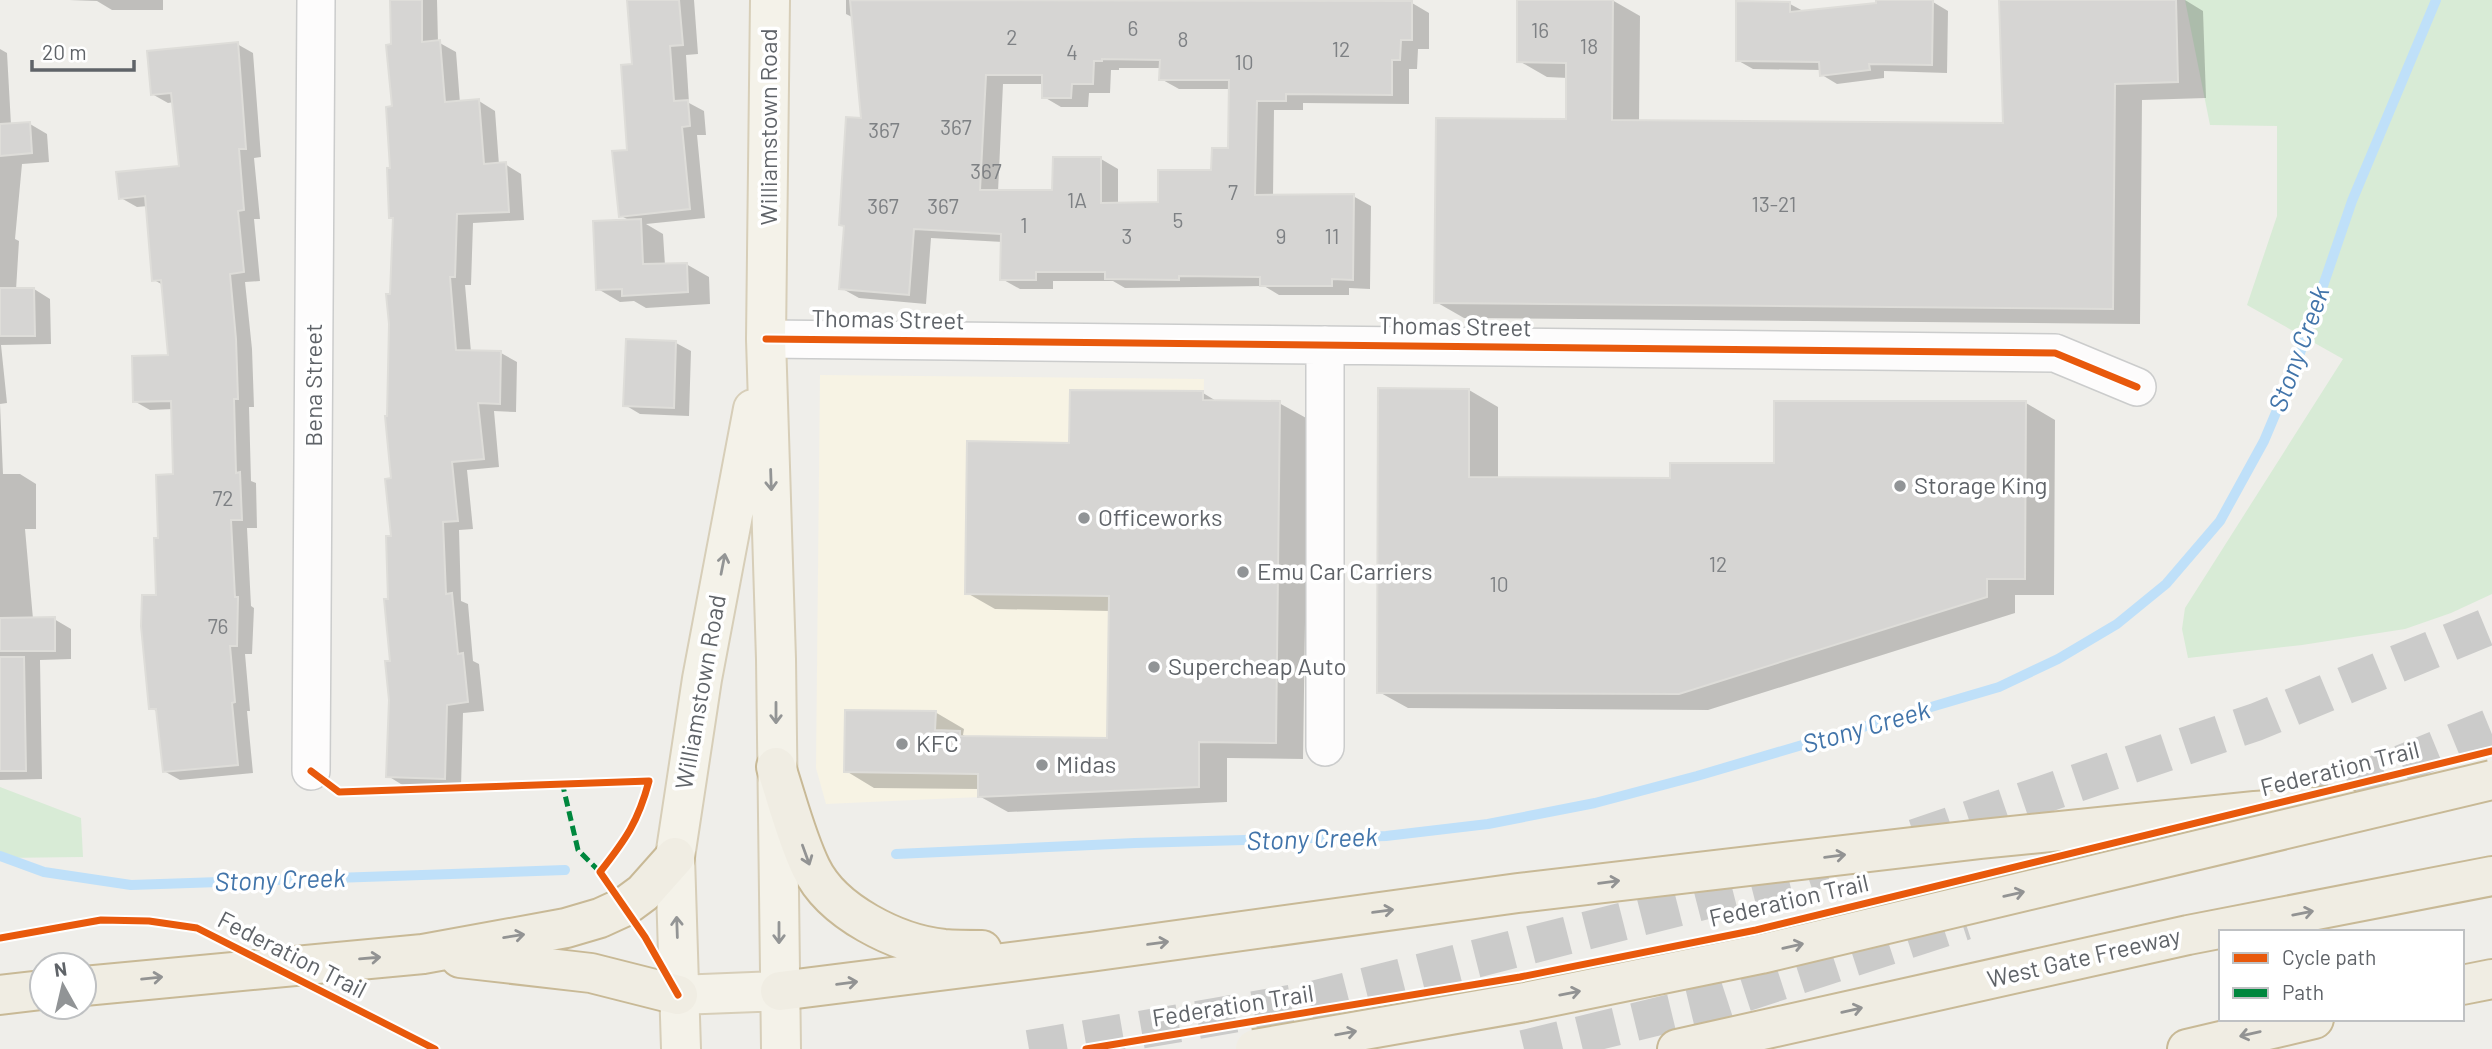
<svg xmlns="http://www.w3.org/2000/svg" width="2492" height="1049" viewBox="0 0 2492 1049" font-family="Barlow,sans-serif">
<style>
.commercial{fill:#f7f3e4}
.green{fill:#d8ebd6}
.shadow{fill:#0003;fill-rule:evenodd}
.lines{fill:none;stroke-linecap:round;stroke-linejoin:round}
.stream{stroke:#bfe0f9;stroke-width:10}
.building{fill:#d6d5d3;stroke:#deddd9;stroke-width:2;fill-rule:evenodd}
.highway-tunnel{stroke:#cbcbca;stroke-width:38;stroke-dasharray:38 19;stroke-linecap:butt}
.street-casing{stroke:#cbcccc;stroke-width:40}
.primary-casing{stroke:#d7ceb8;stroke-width:42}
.highway-casing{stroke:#c8b996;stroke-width:42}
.street{stroke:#fdfcfc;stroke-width:37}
.primary{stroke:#f4f2e9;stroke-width:38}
.highway{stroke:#f0ede3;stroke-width:38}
.highway-bridge-casing{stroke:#c8b996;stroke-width:42;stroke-linecap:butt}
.highway-bridge{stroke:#f0ede3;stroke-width:38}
.quiet{stroke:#00873e;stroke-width:5;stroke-dasharray:10 5;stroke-linecap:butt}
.cycleway-casing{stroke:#fff;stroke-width:11}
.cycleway{stroke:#e8590c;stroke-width:7}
.oneway{stroke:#939595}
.oneway2{stroke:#929393}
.poi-dot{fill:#919496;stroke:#fff;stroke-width:2.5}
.labels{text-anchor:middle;stroke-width:7;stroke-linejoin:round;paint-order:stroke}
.number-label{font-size:21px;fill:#7e8184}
.street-label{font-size:24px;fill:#5f6368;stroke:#fff}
.poi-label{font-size:24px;fill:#5f6368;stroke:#fff;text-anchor:start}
.water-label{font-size:26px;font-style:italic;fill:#4174aa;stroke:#fff}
</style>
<rect width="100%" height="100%" fill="#efeeea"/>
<!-- commercial -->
<path class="commercial" d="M 820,375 L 1204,379 L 1199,787 L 826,804 L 816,768 Z"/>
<!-- green -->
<path class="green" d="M 2185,0 L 2492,0 L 2492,594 L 2451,613 L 2405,629 L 2302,645 L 2188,658 L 2182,629 L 2185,608 L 2343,359 L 2247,305 L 2277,216 L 2277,126 L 2210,125 Z
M 0,787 L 81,818 L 83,857 L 0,858 Z"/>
<!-- shadow -->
<path class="shadow" d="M 69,0 L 163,0 L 163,10 L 112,10 L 97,1 Z
M 392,0 L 437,0 L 438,42 L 456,52 L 460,103 L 479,101 L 495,111 L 499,165 L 505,164 L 521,174 L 524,220 L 473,223 L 471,285 L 465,285 L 471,352 L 501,353 L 517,362 L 516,412 L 494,411 L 499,467 L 467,470 L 473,529 L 459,530 L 461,601 L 468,604 L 473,661 L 479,664 L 484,711 L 463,713 L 461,787 L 404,786 L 388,776 L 392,662 L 390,601 L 393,537 L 389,418 L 395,219 L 391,217 L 393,108 Z
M 629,0 L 694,0 L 698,54 L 686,55 L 689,103 L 704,111 L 706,135 L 697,135 L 705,218 L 646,224 L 663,234 L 665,265 L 686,264 L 709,277 L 710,304 L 646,308 L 634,301 L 620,302 L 598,289 L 631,221 L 621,216 L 629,152 L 633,66 Z
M 846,0 L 1400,0 L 1412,3 L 1429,13 L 1429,49 L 1418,49 L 1417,69 L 1409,69 L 1409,104 L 1303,103 L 1303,110 L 1274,110 L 1273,197 L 1353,196 L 1371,206 L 1370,289 L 1349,288 L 1349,295 L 1279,295 L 1264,286 L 1125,288 L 1113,281 L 1053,281 L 1053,289 L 1020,289 L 1002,279 L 1003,242 L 931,238 L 926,304 L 859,298 L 841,288 L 846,227 L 841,224 L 863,119 L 854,18 L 846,14 ZM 1119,68 L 1161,68 L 1161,79 L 1179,89 L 1231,89 L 1230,149 L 1213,172 L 1160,204 L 1118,204 L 1118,169 L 1101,159 L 1054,192 L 998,192 L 1003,84 L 1044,84 L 1044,97 L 1061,107 L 1088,107 L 1089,93 L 1110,93 L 1111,70 L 1119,70 Z
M 1519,0 L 1612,0 L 1640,16 L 1639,122 L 2005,125 L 2001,0 L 2185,0 L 2203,11 L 2206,98 L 2142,100 L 2140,324 L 1464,318 L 1436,302 L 1568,121 L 1568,78 L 1547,77 L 1519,61 Z
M 1933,2 L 1948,11 L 1947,73 L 1884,71 L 1884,78 L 1837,84 L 1822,75 L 1821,70 L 1753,69 L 1737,60 L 1790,4 L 1805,12 Z
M 237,44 L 253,53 L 261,157 L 254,158 L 260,219 L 254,219 L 260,281 L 245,282 L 252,349 L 254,407 L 249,407 L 251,481 L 256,483 L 257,528 L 247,528 L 251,606 L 254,608 L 252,654 L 245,654 L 250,711 L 247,711 L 253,773 L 180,780 L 164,771 L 158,712 L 151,708 L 160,539 L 175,476 L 173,409 L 150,410 L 134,401 L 170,356 L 163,285 L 154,280 L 148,206 L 137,207 L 121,198 L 181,168 L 174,102 L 168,103 L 152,94 Z
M 0,49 L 7,53 L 11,125 L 30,124 L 47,134 L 49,162 L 22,164 L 15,239 L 19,241 L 16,290 L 34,289 L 50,299 L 51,344 L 1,345 L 7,403 L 0,404 L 3,474 L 20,474 L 36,484 L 36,529 L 25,529 L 33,619 L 54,619 L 71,629 L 71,659 L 40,660 L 42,779 L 0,780 Z
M 676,343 L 691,351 L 689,416 L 640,414 L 625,405 Z
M 1469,390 L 1498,407 L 1498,479 L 1672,479 L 1775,465 L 2026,403 L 2055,420 L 2054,595 L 2015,595 L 2015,613 L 1708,710 L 1408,708 L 1379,692 Z
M 1203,393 L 1218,402 L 1279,403 L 1308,419 L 1303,759 L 1227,758 L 1227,802 L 1008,812 L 979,796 L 979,789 L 874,788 L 846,771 L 935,712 L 964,729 L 963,735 L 969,738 L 1109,740 L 1111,611 L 995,609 L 967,593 L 1071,444 Z"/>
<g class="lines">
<!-- stream -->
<path class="stream" d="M 896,854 L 1135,843 L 1386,836 L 1488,824 L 1595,803 L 1697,776 L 1999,687 L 2058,659 L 2117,624 L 2166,584 L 2220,521 L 2264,441 L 2296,365 L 2352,201 L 2436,0
M 0,856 L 44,872 L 131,885 L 565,870"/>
</g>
<!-- building -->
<path class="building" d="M 390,0 L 422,0 L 422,42 L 440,40 L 445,102 L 479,99 L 484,164 L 506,162 L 509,212 L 457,214 L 455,277 L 450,277 L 456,350 L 501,351 L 500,404 L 478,403 L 484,459 L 452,462 L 458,521 L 443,522 L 446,594 L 452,593 L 458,654 L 463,653 L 468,702 L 447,705 L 445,779 L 386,777 L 389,700 L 385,661 L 390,661 L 384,599 L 388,599 L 386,536 L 391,536 L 385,479 L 391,478 L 385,416 L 387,416 L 389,324 L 386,294 L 390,294 L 393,218 L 389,218 L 387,168 L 390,168 L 386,107 L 392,106 L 386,45 L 391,44 Z
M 627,0 L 679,0 L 683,45 L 670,46 L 674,101 L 688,100 L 690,126 L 682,127 L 690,209 L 619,217 L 612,151 L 627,150 L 621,65 L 632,64 Z
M 850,0 L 1412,1 L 1412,40 L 1401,40 L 1400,60 L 1392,60 L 1392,95 L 1286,94 L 1286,101 L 1257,101 L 1255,195 L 1354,194 L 1353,280 L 1332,279 L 1332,286 L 1260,286 L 1260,277 L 1179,276 L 1179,280 L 1105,279 L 1105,272 L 1036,272 L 1036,280 L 1000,280 L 1001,234 L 914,229 L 909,295 L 839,289 L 844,226 L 839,225 L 846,117 L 861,118 ZM 1102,59 L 1160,60 L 1159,80 L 1229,80 L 1228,148 L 1212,148 L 1211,170 L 1158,170 L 1158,202 L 1101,203 L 1101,157 L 1053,157 L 1052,190 L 980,190 L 986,75 L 1042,75 L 1042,98 L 1071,98 L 1072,84 L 1093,84 L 1094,61 L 1102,61 Z
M 1517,0 L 1613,0 L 1612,120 L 2003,123 L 1999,0 L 2176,0 L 2178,82 L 2115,84 L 2113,309 L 1434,303 L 1436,118 L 1566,119 L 1566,63 L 1517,62 Z
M 1876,0 L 1933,0 L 1932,65 L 1869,64 L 1870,70 L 1820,76 L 1819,62 L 1736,61 L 1736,1 L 1790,2 L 1790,12 L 1876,3 Z
M 238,42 L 246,149 L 239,149 L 244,210 L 238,211 L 244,272 L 230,274 L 236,339 L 238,399 L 234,399 L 236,473 L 240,472 L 242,520 L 231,520 L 235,597 L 238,597 L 237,646 L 230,646 L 235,702 L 232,703 L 238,765 L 163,772 L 156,709 L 149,709 L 141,626 L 142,595 L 156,595 L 154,538 L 158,538 L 156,475 L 173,474 L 171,401 L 133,402 L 132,356 L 168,355 L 161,280 L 152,281 L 145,196 L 119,199 L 116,172 L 179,166 L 171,93 L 151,95 L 147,51 Z
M 30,122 L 32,153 L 0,156 L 0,124 Z
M 641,219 L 643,264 L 687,263 L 688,292 L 622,296 L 622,289 L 596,290 L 593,221 Z
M 0,288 L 34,288 L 35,336 L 0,336 Z
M 626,339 L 676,341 L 674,408 L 623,406 Z
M 1378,388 L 1469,389 L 1469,477 L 1670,478 L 1670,463 L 1774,463 L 1774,401 L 2026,401 L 2025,579 L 1987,579 L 1987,597 L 1679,694 L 1377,693 Z
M 1070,390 L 1203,391 L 1203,400 L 1280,401 L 1276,743 L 1199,742 L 1199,787 L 978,797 L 978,774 L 844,772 L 845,710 L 936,711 L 935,730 L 960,731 L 960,736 L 1107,738 L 1109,596 L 965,594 L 967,441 L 1069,443 Z
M 55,617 L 55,651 L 0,651 L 0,618 Z
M 0,657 L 24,657 L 26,771 L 0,771 Z"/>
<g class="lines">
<!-- highway-tunnel -->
<path class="highway-tunnel" d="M 2296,807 L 2492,727
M 1915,838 L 2256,722 L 2492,625
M 1029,1049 L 1313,1000 L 1790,879 L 1825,867
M 1524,1049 L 1713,1003 L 1965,921"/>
<defs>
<path id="street" d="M 766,339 L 2055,353 L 2137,387
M 1325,747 L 1325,345
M 311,771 L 316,0"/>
<path id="primary" d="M 770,0 L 766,339 L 776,659 L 781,1049
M 678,995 L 780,991
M 681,1049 L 675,857 L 702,679 L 753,409"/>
<path id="highway" d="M 776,767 C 787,800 796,837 811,868 C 832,912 897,944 944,949 C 956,950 969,950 982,950
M 460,958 L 591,973 L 678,995
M 2462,985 L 2492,979
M 84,986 L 423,954 L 566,928 L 600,918 L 624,907 L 643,893 L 675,857
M 780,991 L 1090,952 L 1518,893 L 1981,839 L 2255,811 L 2341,805
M 0,995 L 42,990
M 1677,1049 L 2188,935 L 2492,876
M 2187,1049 L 2314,1019"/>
</defs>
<!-- street casing -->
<use href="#street" class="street-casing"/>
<!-- primary casing -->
<use href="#primary" class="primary-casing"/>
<!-- highway casing -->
<use href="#highway" class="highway-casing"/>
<!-- street -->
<use href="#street" class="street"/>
<!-- primary -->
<use href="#primary" class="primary"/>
<!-- highway -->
<use href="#highway" class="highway"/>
<defs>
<path id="highway-bridge" d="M 1255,1049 L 1525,1002 L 1761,954 L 2492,780"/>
</defs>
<!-- highway-bridge casing -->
<use href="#highway-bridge" class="highway-bridge-casing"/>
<!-- highway-bridge -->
<use href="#highway-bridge" class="highway-bridge"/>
<!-- quiet -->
<path class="quiet" d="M 562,782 L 578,850 L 600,872"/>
<defs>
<path id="cycleway" d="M 766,339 L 2055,353 L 2137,387
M 311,771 L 339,792 L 649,781 C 638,822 626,839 600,872 L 645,937 L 678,995
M 0,938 L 101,920 L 149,921 L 197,928 L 435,1049
M 1086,1049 L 1520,977 L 1756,930 L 2492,751"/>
</defs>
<!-- cycleway casing -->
<use href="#cycleway" class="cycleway-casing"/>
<!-- cycleway -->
<use href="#cycleway" class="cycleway"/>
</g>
<!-- one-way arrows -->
<defs><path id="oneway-shaft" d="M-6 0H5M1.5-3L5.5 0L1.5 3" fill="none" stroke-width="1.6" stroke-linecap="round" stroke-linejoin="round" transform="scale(1.75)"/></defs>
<g class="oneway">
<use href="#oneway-shaft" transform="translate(771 480) rotate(88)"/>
<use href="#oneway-shaft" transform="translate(723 564) rotate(-79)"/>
<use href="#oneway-shaft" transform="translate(776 713) rotate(90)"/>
<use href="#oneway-shaft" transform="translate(677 927) rotate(-92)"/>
<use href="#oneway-shaft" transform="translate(779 933) rotate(90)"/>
</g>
<g class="oneway2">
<use href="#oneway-shaft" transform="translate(806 855) rotate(70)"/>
<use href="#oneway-shaft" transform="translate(1835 856) rotate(-7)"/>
<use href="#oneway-shaft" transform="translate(1609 882) rotate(-7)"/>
<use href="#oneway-shaft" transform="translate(2014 894) rotate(-13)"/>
<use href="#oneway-shaft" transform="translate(1383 911) rotate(-8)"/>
<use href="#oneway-shaft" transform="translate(2303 913) rotate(-11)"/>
<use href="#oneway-shaft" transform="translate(514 936) rotate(-9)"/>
<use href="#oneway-shaft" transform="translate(1158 943) rotate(-8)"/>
<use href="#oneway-shaft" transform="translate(1793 946) rotate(-13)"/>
<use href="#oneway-shaft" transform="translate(370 958) rotate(-5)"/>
<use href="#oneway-shaft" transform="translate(152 978) rotate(-6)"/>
<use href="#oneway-shaft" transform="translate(847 983) rotate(-7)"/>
<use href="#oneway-shaft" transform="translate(1570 993) rotate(-11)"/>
<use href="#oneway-shaft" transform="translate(1852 1010) rotate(-13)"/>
<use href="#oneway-shaft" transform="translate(1346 1033) rotate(-10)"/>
<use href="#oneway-shaft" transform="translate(2250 1034) rotate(167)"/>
</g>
<!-- markers -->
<g class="poi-dot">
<circle cx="1900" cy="486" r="7"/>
<circle cx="1084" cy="518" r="7"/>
<circle cx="1243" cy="572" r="7"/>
<circle cx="1154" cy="667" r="7"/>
<circle cx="902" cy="744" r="7"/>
<circle cx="1042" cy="765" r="7"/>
</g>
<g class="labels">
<!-- number labels -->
<g class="number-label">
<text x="1133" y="36">6</text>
<text x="1540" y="38">16</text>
<text x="1012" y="45">2</text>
<text x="1183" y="47">8</text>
<text x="1589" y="54">18</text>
<text x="1341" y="57">12</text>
<text x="1072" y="60">4</text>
<text x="1244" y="70">10</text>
<text x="956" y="135">367</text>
<text x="884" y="138">367</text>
<text x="986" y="179">367</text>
<text x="1233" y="200">7</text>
<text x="1077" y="208">1A</text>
<text x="1774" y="212">13-21</text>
<text x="883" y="214">367</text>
<text x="943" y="214">367</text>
<text x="1178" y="228">5</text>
<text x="1024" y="233">1</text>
<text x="1127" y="244">3</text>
<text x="1281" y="244">9</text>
<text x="1332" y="244">11</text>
<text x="223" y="506">72</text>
<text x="1718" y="572">12</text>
<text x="1499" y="592">10</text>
<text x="218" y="634">76</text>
</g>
<!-- street labels -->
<g class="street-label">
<text transform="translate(769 127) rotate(-90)" y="8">Williamstown Road</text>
<text transform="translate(888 320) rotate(1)" y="8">Thomas Street</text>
<text transform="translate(1455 327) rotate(1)" y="8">Thomas Street</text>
<text transform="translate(314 385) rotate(-90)" y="8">Bena Street</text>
<text transform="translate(701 692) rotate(-80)" y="8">Williamstown Road</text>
<text transform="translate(2340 769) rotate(-14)" y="8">Federation Trail</text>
<text transform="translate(1789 901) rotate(-13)" y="8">Federation Trail</text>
<text transform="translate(292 955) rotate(27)" y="8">Federation Trail</text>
<text transform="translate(2084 958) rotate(-13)" y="8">West Gate Freeway</text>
<text transform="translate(1233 1006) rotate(-9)" y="8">Federation Trail</text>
</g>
<!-- poi labels -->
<g class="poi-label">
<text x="1914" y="494">Storage King</text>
<text x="1098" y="526">Officeworks</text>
<text x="1257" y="580">Emu Car Carriers</text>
<text x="1168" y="675">Supercheap Auto</text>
<text x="916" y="752">KFC</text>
<text x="1056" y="773">Midas</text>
</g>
<!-- water labels -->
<g class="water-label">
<text transform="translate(2299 349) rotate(-70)" y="9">Stony Creek</text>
<text transform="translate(1866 727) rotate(-16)" y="9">Stony Creek</text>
<text transform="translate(1312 839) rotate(-2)" y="9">Stony Creek</text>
<text transform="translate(280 880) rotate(-2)" y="9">Stony Creek</text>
</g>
</g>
<!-- legend -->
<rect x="2219" y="930" width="245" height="91" fill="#ffffff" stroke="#bfc1c3" stroke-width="2"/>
<rect x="2233" y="953" width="35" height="10" fill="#e8590c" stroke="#bfc1c3" stroke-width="2"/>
<text x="2282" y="965" font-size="21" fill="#5f6368">Cycle path</text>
<rect x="2233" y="988" width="35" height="10" fill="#00873e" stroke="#bfc1c3" stroke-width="2"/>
<text x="2282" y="1000" font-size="21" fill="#5f6368">Path</text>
<!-- north arrow -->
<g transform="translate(63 986) rotate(352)"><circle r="33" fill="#ffffff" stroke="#bfc1c3" stroke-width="2"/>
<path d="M0-5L12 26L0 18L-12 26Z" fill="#919496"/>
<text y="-10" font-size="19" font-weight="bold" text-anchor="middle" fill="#5f6368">N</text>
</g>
<!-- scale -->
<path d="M32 60v10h102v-10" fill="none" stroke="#5f6368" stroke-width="3.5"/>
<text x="42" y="60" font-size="21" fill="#5f6368" stroke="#ffffff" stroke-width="5" paint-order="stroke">20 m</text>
</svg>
